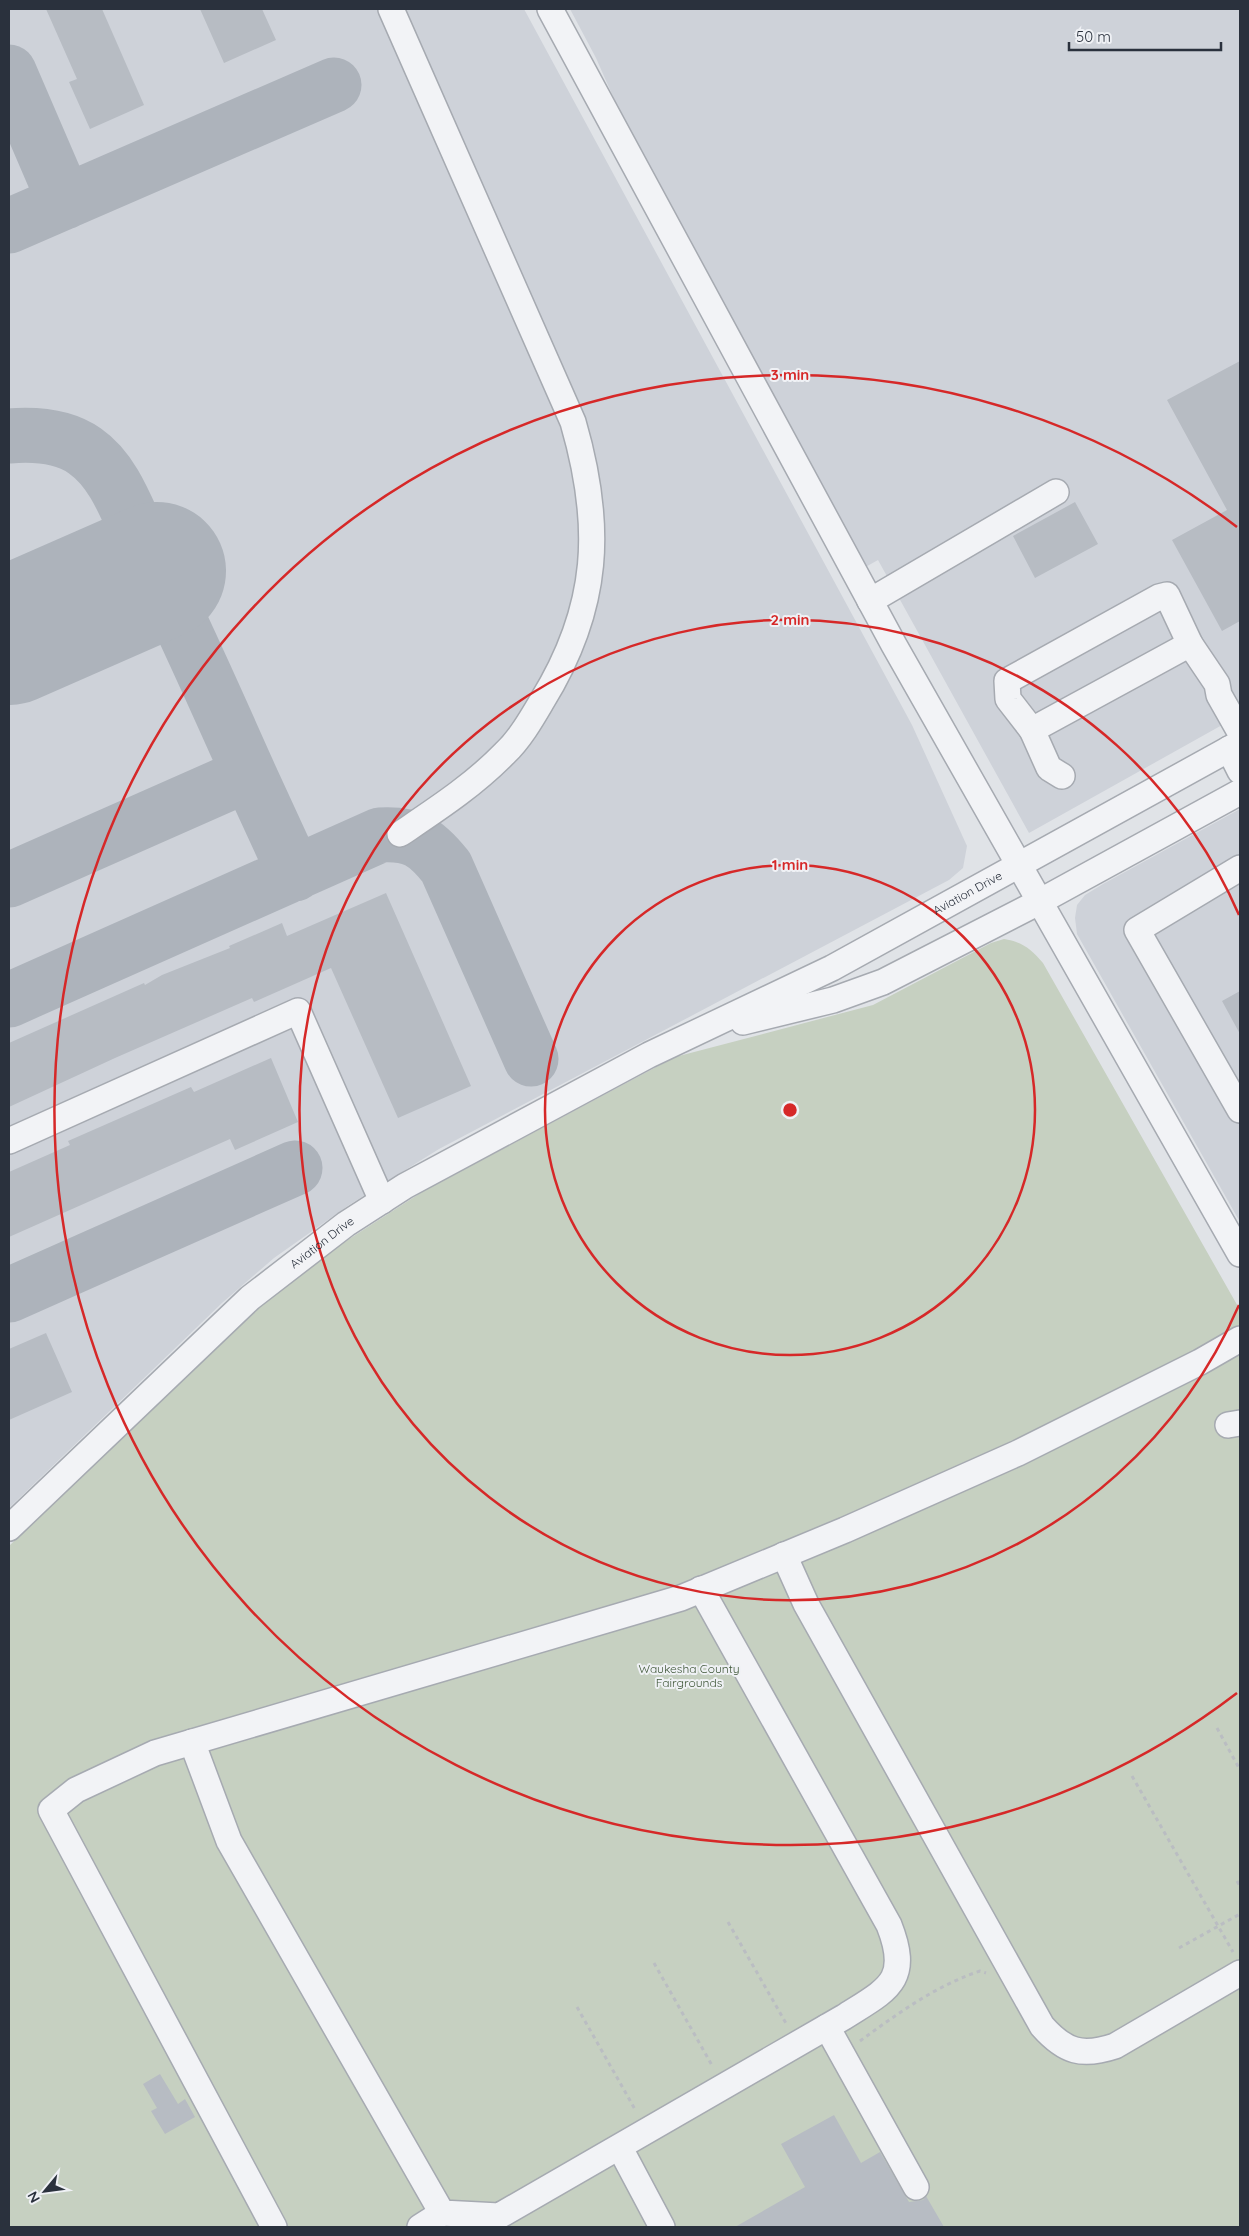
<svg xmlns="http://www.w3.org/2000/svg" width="1249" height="2236" viewBox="0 0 1249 2236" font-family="Quicksand,sans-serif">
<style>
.built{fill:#ced2d9}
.green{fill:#c6d0c1}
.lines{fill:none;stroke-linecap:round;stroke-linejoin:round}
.taxiway{stroke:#adb3bb;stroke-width:55}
.runway{stroke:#adb3bb;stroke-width:138}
.building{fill:#b7bcc3}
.minor-casing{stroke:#a6aab1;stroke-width:28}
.path{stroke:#babdc2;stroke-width:3;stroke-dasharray:4 4;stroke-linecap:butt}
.minor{stroke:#f2f3f6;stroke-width:25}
.ring{fill:none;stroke:#d62828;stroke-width:2.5}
.labels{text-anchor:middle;stroke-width:4;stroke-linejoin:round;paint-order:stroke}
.street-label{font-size:12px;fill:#2a313d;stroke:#eff1f5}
.park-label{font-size:12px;fill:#3f5738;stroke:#eff1f5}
.centre{fill:#d62828;stroke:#eff1f5;stroke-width:2.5}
.ring-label{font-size:15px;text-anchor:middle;font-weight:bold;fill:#d62828;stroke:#eff1f5;stroke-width:4;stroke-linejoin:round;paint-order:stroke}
</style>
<rect width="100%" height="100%" fill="#e0e3e7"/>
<!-- built -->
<path class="built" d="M 9,9 L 524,9 L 912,725 L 967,846 L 963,868 L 949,880 L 439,1149 L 349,1205 L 274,1258 L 222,1303 L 9,1508 Z
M 570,9 L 1240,9 L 1240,715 L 1029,833 L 878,560 L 862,569 L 653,187 L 596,58 Z
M 1240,809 L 1240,1222 L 1077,934 L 1075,918 L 1077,905 L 1085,895 L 1103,884 Z"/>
<!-- green -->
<path class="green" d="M 1004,939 C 1023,942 1031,949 1043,963 L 1240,1310 L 1240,2227 L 9,2227 L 9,1546 L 275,1293 L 329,1252 L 422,1192 L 675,1057 L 873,1005 L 991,943 Z"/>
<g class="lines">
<!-- taxiway -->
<path class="taxiway" d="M 9,72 L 65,202
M 9,226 L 334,85
M 9,436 C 34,434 64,436 85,451 C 114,471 127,510 141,540 C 179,617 214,695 249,774 L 9,880
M 249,774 L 295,874
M 9,1000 L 380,835 C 413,833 426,842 446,867 L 531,1059
M 9,1295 L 295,1168"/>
<!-- runway -->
<path class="runway" d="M 9,636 L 157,571"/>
</g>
<!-- building -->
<path class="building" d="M 46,9 L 102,9 L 144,105 L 90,129 L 69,82 L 77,79 Z
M 200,9 L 262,9 L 276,40 L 224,63 Z
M 1240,361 L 1240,621 L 1222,631 L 1172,540 L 1227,510 L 1167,400 Z
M 1075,502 L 1098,544 L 1035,578 L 1013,536 Z
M 386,893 L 471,1086 L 398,1118 L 331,968 L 254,1002 L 252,998 L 115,1058 L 9,1107 L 9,1043 L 144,983 L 145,985 L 162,975 L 230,948 L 229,946 L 282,923 L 287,936 Z
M 1240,991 L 1240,1034 L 1222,1001 Z
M 271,1058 L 298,1122 L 235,1150 L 230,1139 L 9,1237 L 9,1172 L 70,1145 L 68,1141 L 191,1087 L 194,1092 Z
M 46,1333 L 72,1392 L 9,1420 L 9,1349 Z
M 160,2074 L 178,2104 L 185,2099 L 195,2117 L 165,2134 L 151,2111 L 157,2108 L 143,2084 Z
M 834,2115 L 861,2163 L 880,2152 L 909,2202 L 923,2200 L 926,2196 L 944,2227 L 735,2227 L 805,2187 L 781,2144 Z"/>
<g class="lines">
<defs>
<g id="minor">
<path d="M 391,9 L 573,422 C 603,525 600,607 542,701 C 532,718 520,739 505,753 C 474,785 437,809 400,834"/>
<path d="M 550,9 L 894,645 L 1240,1254"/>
<path d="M 870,601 L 1056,492"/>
<path d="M 1032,730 L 1190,644"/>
<path d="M 1229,749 L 1240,771"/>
<path d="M 1062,776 L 1049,768 L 1032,730 L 1008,699 L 1007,681 L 1159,597 L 1167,595 L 1190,644 L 1217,684 L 1219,695 L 1240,732"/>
<path d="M 1240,868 L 1137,930 L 1240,1110"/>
<path d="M 743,1022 L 833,1000 L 883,982 L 1039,902 L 1240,792"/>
<path d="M 9,1141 L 298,1011 L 382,1201"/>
<path d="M 1228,1425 L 1240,1423"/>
<path id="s1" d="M 9,1528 L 250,1298 L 346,1224 L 405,1186 L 649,1055 L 832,968 L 1240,743"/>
<path d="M 784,1555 L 806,1604 L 1042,2026 C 1065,2052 1082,2057 1115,2046 L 1240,1973"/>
<path d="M 192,1742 L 229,1841 L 442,2213 L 499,2216 L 844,2017 C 888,1989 911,1981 889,1925 L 701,1589"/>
<path d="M 827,2027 L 916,2187"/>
<path d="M 620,2148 L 662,2227"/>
<path d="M 274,2227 L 51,1810 L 76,1790 L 155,1753 L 681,1598 L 845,1530 L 1018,1453 L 1200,1362 L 1240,1339"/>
<path d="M 420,2227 L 442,2213"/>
</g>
</defs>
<!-- minor casing -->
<use href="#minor" class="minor-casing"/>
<!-- path -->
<path class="path" d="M 1217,1728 L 1240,1770
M 1132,1776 L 1233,1952
M 1237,1881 L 1240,1886
M 728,1922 L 787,2025
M 1179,1948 L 1240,1914
M 654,1963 L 713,2067
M 577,2007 L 636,2111
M 860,2041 C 897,2014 935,1986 980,1971 L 986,1973"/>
<!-- minor -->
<use href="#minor" class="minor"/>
</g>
<!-- distance rings -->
<g class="ring">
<circle cx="790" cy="1110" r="245"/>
<path d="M1239 1305A490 490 0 1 1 1239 915"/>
<path d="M1237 1693A735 735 0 1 1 1237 527"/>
</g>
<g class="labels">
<!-- street labels -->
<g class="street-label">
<text dy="4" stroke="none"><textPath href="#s1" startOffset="1159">Aviation Drive</textPath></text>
<text dy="4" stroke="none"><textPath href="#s1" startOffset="424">Aviation Drive</textPath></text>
</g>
<!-- park labels -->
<g class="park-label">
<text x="689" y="1673">Waukesha County<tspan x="689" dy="14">Fairgrounds</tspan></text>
</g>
</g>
<circle cx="790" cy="1110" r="8" class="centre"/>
<g class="ring-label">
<text x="790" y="380">3 min</text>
<text x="790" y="625">2 min</text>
<text x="790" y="870">1 min</text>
</g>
<!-- border -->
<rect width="1249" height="2236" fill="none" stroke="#2a313d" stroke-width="20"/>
<!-- north arrow -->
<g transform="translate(45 2191) rotate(241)" stroke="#eff1f5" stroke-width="4" paint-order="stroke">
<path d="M0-4L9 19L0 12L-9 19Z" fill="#2a313d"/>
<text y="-8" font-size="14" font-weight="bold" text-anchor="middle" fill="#2a313d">N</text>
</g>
<!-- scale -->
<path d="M1069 42v8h152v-8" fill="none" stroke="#2a313d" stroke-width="2.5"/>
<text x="1076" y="42" font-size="15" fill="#2a313d" stroke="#eff1f5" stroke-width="4" paint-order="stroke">50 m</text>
</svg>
